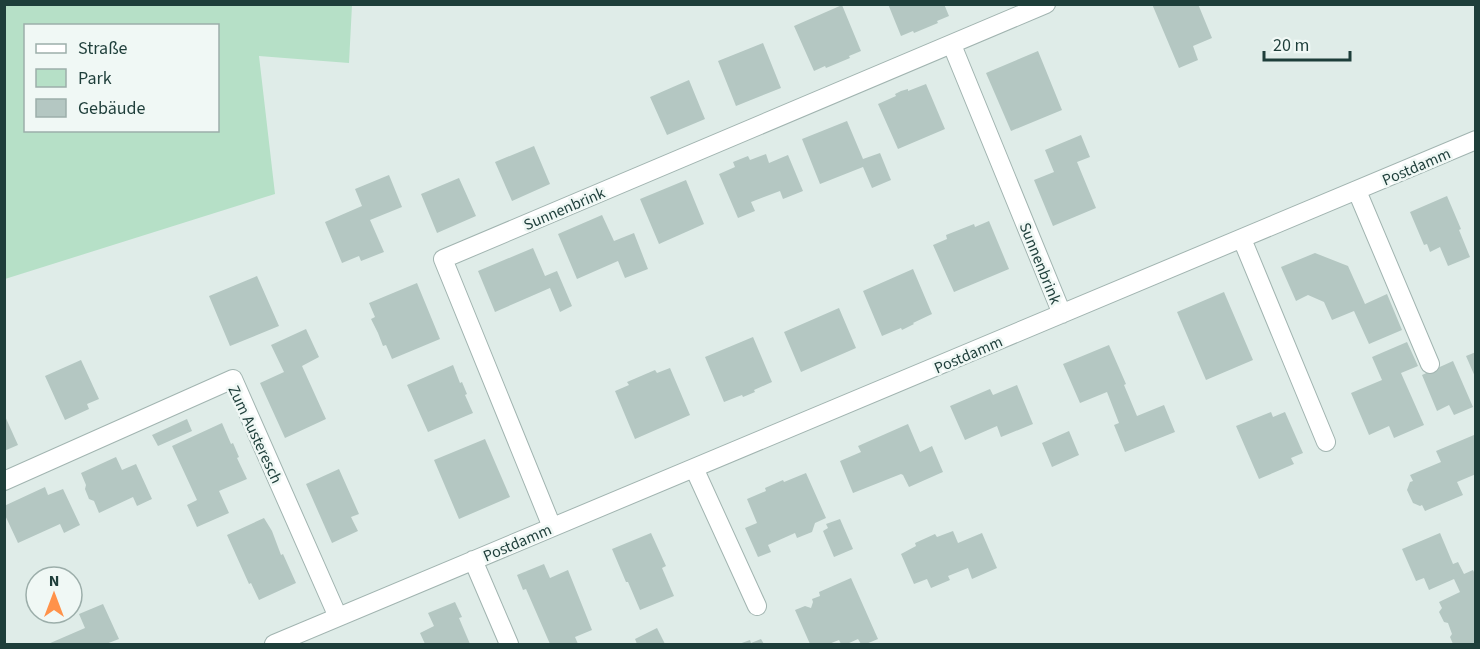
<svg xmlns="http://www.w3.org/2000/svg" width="1480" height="649" viewBox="0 0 1480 649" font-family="'Source Sans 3',sans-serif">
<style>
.green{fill:#b6e0c7;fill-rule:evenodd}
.building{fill:#b4c7c2}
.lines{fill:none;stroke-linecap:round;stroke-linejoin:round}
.minor-casing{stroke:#a1b4b0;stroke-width:20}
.minor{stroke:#fff;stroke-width:18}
.labels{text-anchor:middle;stroke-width:5;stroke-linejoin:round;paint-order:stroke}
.street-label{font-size:16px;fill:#1e3e3a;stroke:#f0f8f5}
</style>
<rect width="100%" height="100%" fill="#dfece8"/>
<!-- green -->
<path class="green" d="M 5,4 L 352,5 L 349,63 L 259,56 L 275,194 L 5,279 ZM 26,26 L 218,26 L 218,130 L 26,130 Z"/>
<!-- building -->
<path class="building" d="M 888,4 L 944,4 L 949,16 L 937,21 L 938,23 L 914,33 L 913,31 L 901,36 Z
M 1152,4 L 1198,4 L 1212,38 L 1193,46 L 1198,60 L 1179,68 Z
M 842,5 L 861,51 L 849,56 L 850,58 L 826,68 L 825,66 L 814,71 L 794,26 Z
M 763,43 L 781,88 L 736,106 L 718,61 Z
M 1038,51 L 1062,110 L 1011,131 L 986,73 Z
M 689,80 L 705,119 L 667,135 L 650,97 Z
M 926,84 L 945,129 L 898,149 L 878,104 L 896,96 L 895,94 L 901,91 L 908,89 L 908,91 Z
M 847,121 L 863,159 L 880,153 L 891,180 L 872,188 L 863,167 L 820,184 L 802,139 Z
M 1081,135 L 1090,157 L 1077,162 L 1096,208 L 1053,226 L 1034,180 L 1054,172 L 1045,150 Z
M 534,146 L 550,184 L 512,201 L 495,162 Z
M 766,154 L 769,163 L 788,155 L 803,191 L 783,199 L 780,191 L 751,202 L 755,211 L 738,218 L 719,174 L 735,167 L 733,162 L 748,156 L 750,160 Z
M 389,175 L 402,207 L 370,220 L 384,252 L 361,261 L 359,256 L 342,263 L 325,222 L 362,206 L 355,189 Z
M 459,178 L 476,216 L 437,233 L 421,194 Z
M 686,180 L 704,224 L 659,244 L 640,199 Z
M 1447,196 L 1461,229 L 1459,230 L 1470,257 L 1448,266 L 1440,247 L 1430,252 L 1427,244 L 1424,245 L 1410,212 Z
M 602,215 L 614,241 L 634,233 L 648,269 L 625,278 L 618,261 L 577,279 L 558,234 Z
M 989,221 L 1009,269 L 954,292 L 933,245 L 947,239 L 946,235 L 974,224 L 975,227 Z
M 533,248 L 545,276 L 557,271 L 572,306 L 560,312 L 550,288 L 495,312 L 478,271 Z
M 1315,253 L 1348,266 L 1365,304 L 1387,294 L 1402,330 L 1369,344 L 1354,311 L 1332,320 L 1324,302 L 1308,295 L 1296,301 L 1281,267 Z
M 913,269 L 932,314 L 913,323 L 914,324 L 902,330 L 901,328 L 882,336 L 863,291 Z
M 257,276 L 279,326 L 230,346 L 209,296 Z
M 417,283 L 440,339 L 392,359 L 386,345 L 383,346 L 378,333 L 371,319 L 375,317 L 369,303 Z
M 1224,292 L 1253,360 L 1206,380 L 1177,312 Z
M 839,308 L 856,348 L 801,372 L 784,332 Z
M 306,329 L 319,357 L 302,366 L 326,419 L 285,438 L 260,383 L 284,372 L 271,345 Z
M 753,337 L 772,382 L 754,390 L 755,392 L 743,397 L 742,395 L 724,402 L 705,357 Z
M 1407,342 L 1418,366 L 1401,373 L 1424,425 L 1394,438 L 1389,426 L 1369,435 L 1351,393 L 1382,380 L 1372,357 Z
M 1109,345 L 1126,384 L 1124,385 L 1137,416 L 1164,405 L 1175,432 L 1125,452 L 1114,425 L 1119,423 L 1107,392 L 1080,403 L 1063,364 Z
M 1476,352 L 1476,379 L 1466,356 Z
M 81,360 L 99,399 L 87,404 L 89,409 L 65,420 L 45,376 Z
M 1453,361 L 1473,407 L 1454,415 L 1449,405 L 1437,411 L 1422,375 Z
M 453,365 L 460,383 L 462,382 L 467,394 L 465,395 L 473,413 L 428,432 L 407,385 Z
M 670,368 L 690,415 L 635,439 L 615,391 L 629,385 L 627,382 L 655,370 L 657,373 Z
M 1017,385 L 1033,424 L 1001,437 L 997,426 L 965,440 L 950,406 L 990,389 L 993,395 Z
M 1271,412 L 1273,417 L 1285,412 L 1303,453 L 1291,458 L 1294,464 L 1259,479 L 1236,426 Z
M 4,414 L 18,445 L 4,451 Z
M 187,419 L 192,431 L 158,446 L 152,435 Z
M 222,423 L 231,444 L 233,443 L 239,457 L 237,458 L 247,479 L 219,491 L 229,513 L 197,527 L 187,505 L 197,500 L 172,446 Z
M 908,424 L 920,452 L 932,446 L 943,472 L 909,487 L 903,475 L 901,474 L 853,493 L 840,461 L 861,452 L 858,446 Z
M 1069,431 L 1079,455 L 1052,467 L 1042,443 Z
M 1474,435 L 1476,438 L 1476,474 L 1457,482 L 1463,495 L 1425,511 L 1422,505 L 1420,506 L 1413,503 L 1407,490 L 1410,482 L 1413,481 L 1410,475 L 1441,462 L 1436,451 Z
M 485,439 L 510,497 L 459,519 L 434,460 Z
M 116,457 L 122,470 L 136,464 L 152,499 L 137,506 L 133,497 L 99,513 L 94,501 L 89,499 L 85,489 L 86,485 L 81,473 Z
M 339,469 L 359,514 L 351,517 L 358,531 L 332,543 L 306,484 Z
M 806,473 L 826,518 L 815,523 L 812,532 L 797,538 L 795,533 L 768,545 L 771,552 L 758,557 L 745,528 L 757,523 L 747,499 L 766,491 L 765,488 L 783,480 L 784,482 Z
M 45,487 L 48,495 L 63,489 L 80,525 L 64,533 L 60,524 L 18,543 L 4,513 L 4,506 Z
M 264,518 L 272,531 L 281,555 L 283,554 L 296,583 L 259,600 L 251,583 L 249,584 L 227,535 Z
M 840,519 L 853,549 L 834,557 L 823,531 L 828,528 L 826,524 Z
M 953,531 L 958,543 L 982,533 L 997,568 L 972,579 L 968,568 L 948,576 L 950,580 L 931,588 L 927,579 L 914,584 L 901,554 L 916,546 L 915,543 L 935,534 L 937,537 Z
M 651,533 L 666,566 L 662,568 L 674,596 L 640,610 L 628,582 L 626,582 L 612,549 Z
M 1440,533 L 1453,564 L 1458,562 L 1464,574 L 1473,570 L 1476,576 L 1476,644 L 1453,644 L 1450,637 L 1452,634 L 1448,623 L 1444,622 L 1439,612 L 1442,608 L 1439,602 L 1460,592 L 1454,579 L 1429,590 L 1424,578 L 1416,581 L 1402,549 Z
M 544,564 L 550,578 L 568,570 L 592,630 L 575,637 L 578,644 L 550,644 L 526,589 L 523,590 L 517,575 Z
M 851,578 L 878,639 L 866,644 L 861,644 L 858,639 L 847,644 L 841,644 L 839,640 L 829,644 L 810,644 L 795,610 L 805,606 L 811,608 L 813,602 L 812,599 L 820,596 L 819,592 Z
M 455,602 L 462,617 L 459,618 L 470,644 L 425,644 L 420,633 L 434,626 L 428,613 Z
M 103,604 L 119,639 L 106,644 L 48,644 L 85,628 L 79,614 Z
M 657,628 L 665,644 L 637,644 L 635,639 Z
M 761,639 L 764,644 L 739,644 L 750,640 L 751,643 Z"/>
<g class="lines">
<defs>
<path id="minor" d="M 952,45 L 1062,314
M 1357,191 L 1430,364
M 1242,239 L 1326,442
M 694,468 L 757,606
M 4,481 L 233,379 L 338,617
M 552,527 L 443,259 L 1046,4
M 473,560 L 509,644
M 274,644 L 1476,140"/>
</defs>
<!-- minor casing -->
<use href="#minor" class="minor-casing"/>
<!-- minor -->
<use href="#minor" class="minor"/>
</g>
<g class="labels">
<!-- street labels -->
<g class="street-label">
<text transform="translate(1416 166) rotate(-23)" y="6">Postdamm</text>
<text transform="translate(564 208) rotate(-23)" y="6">Sunnenbrink</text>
<text transform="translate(1041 263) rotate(68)" y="6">Sunnenbrink</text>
<text transform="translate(968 354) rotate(-23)" y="6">Postdamm</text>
<text transform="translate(256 434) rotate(65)" y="6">Zum Austeresch</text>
<text transform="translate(517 542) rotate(-23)" y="6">Postdamm</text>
</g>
</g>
<!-- border -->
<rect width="1480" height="649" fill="none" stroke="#1e3e3a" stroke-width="12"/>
<!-- legend -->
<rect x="24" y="24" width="195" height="108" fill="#f0f8f5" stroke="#9caeaa" stroke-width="1.5"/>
<rect x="36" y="44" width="30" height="9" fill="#ffffff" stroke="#9caeaa" stroke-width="1.5"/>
<text x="78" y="54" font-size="18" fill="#1e3e3a">Straße</text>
<rect x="36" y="69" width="30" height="18" fill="#b6e0c7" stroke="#9caeaa" stroke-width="1.5"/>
<text x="78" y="84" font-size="18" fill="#1e3e3a">Park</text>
<rect x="36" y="99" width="30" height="18" fill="#b4c7c2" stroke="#9caeaa" stroke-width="1.5"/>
<text x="78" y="114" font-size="18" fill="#1e3e3a">Gebäude</text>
<!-- north arrow -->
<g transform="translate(54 595)"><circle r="28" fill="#f0f8f5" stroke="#9caeaa" stroke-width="1.5"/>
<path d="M0-4.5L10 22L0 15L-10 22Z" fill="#ff924a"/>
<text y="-9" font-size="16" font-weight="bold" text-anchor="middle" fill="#1e3e3a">N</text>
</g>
<!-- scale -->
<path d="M1264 51v9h86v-9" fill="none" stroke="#1e3e3a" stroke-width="3"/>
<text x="1273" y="51" font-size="18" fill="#1e3e3a" stroke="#f0f8f5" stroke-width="4.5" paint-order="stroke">20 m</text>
</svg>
